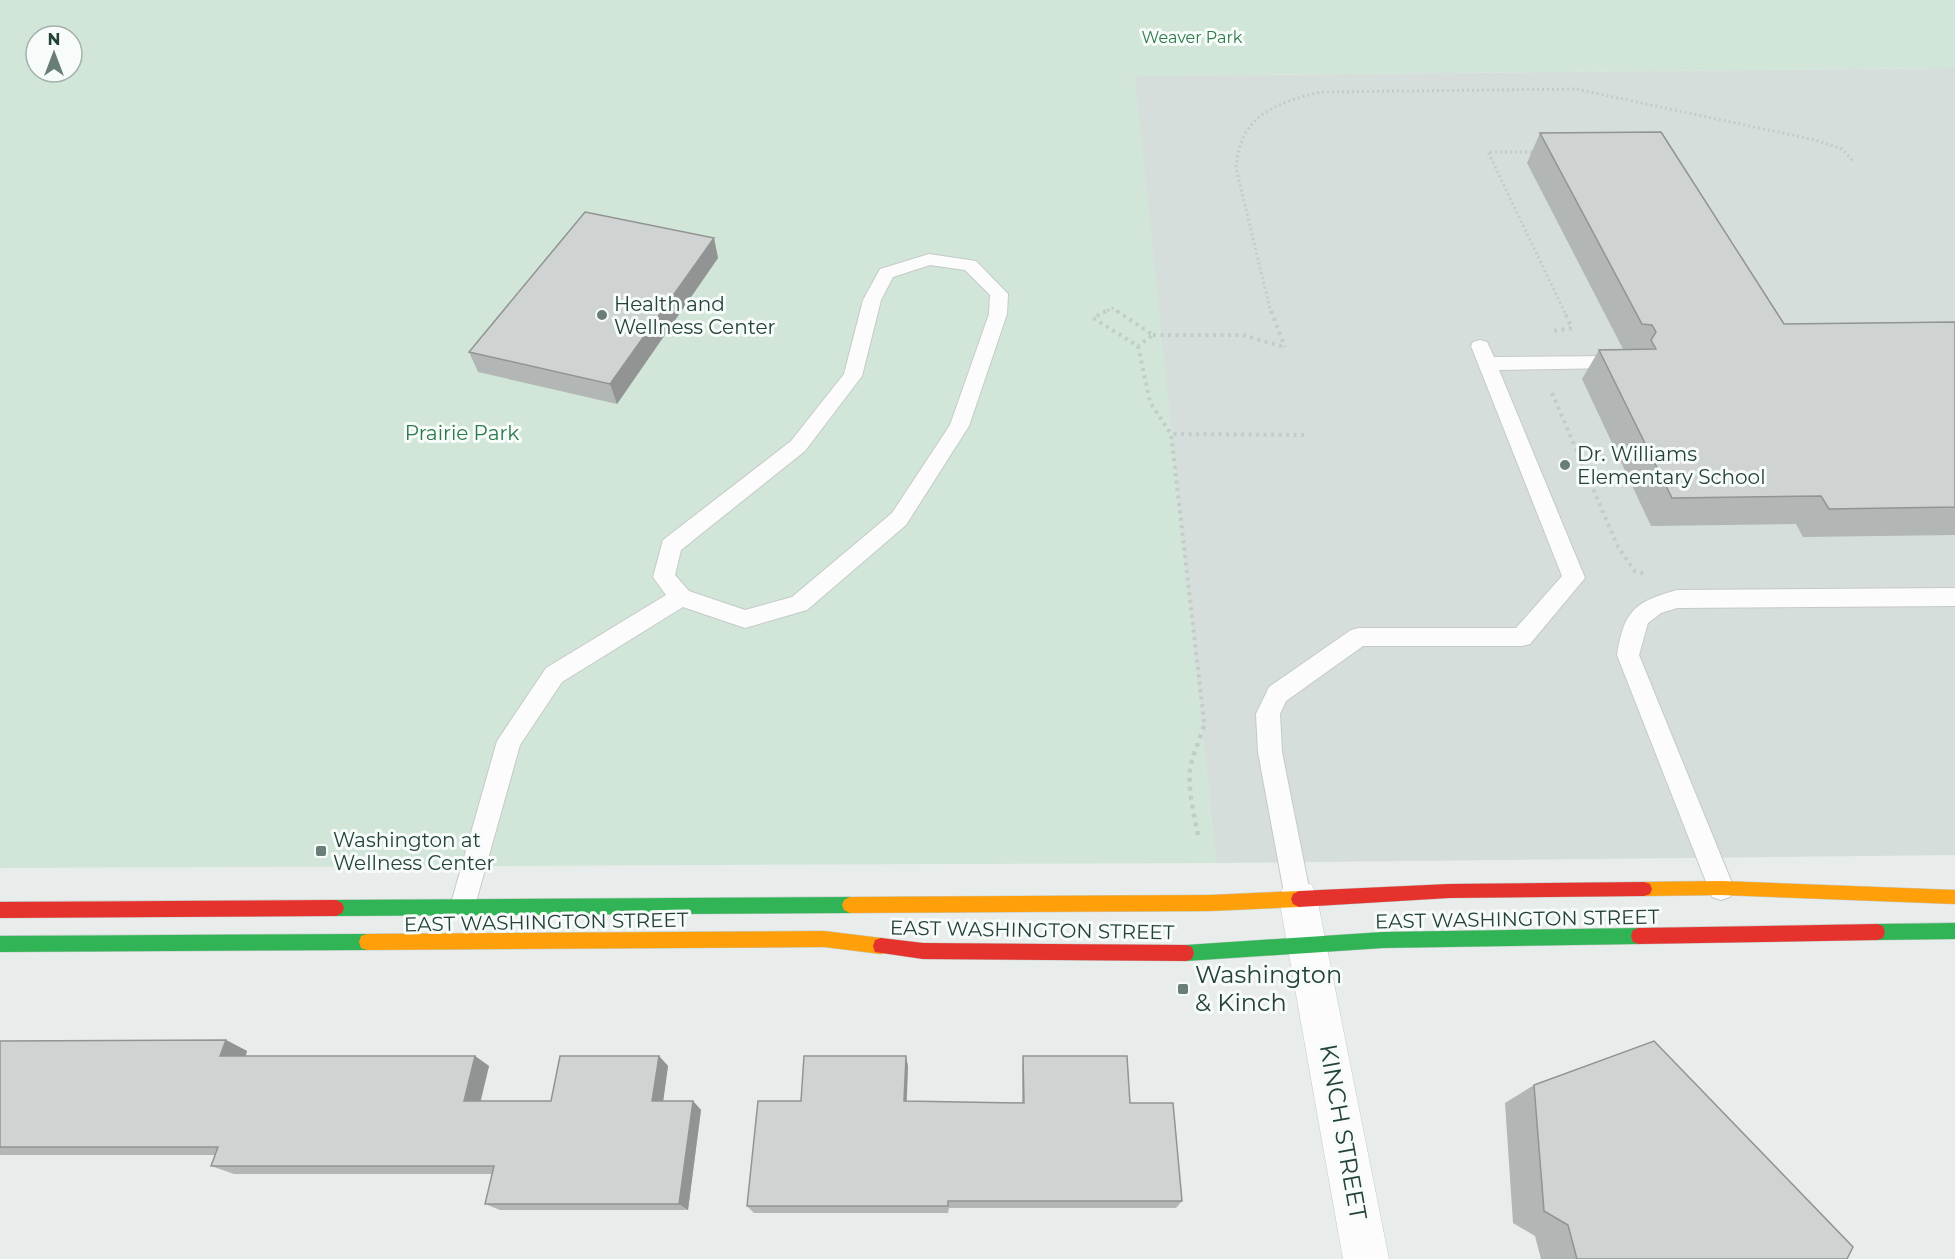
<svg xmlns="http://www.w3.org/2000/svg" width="1955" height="1259" viewBox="0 0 1955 1259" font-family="Montserrat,sans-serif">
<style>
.built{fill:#d6dedb}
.green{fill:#d1e6d8;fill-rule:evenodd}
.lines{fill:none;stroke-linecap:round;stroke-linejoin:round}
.lane-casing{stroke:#c5cac8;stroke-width:2}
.street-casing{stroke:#c5cac8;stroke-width:1}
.fast-casing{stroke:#c3cbc8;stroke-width:1}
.slow-casing{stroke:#c3cbc8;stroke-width:1}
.jam-casing{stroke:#c3cbc8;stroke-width:1}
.path-far2{stroke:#c3ccca;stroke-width:3;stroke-dasharray:2 3;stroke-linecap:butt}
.path-far1{stroke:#c3ccca;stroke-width:4;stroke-dasharray:3 4.5;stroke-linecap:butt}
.path{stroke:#c3ccca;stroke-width:4.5;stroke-dasharray:4 5;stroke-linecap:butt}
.lane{fill:#fcfcfc;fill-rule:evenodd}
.street{fill:#fcfcfc;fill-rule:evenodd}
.fast{fill:#30b455;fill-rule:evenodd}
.slow{fill:#ff9f0a;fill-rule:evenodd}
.jam{fill:#e5322d;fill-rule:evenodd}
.wall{fill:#b2b6b5}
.shaded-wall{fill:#919493}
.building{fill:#cfd4d2;stroke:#919493;stroke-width:1.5}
.poi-dot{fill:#697e78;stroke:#f7fbf9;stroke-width:2}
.labels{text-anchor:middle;stroke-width:6;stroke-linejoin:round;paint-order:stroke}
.far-park-label{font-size:16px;fill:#2d7a4b;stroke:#f7fbf9}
.poi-label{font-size:20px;fill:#24423a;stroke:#f7fbf9;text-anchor:start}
.park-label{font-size:20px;fill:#2d7a4b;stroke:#f7fbf9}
.street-label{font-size:20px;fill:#24423a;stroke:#f7fbf9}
.near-poi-label{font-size:24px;fill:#24423a;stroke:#f7fbf9;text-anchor:start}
.near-street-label{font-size:24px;fill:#24423a;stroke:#f7fbf9}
</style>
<rect width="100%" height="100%" fill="#e8edeb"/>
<!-- built -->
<path class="built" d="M 1955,68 L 1955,855 L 1216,863 L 1134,76 Z"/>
<!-- green -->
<path class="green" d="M 0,0 L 1955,0 L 1955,68 L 1135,76 L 1216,863 L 0,868 ZM 36,36 L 72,36 L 72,72 L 36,72 Z"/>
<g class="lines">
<defs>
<path id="lane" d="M 929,254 L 976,261 L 1008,294 L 1007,314 L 969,426 L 906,525 L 807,610 L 745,628 L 683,607 L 562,682 L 520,745 L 472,916 L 463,920 L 454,916 L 450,907 L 497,741 L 546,668 L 666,595 L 653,577 L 663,540 L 791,441 L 844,374 L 863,300 L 880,269 ZM 930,265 L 965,270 L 990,295 L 989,314 L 950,425 L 892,513 L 792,597 L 745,610 L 689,591 L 675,575 L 681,550 L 805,451 L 862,376 L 881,300 L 893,277 Z
M 1480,340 L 1487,342 L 1494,357 L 1620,356 L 1627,357 L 1629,362 L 1627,367 L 1620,368 L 1499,370 L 1585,578 L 1530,644 L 1522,646 L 1363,646 L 1286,701 L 1280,714 L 1282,752 L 1311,898 L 1307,907 L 1298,911 L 1289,907 L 1285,898 L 1258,752 L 1256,714 L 1269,687 L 1351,630 L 1359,628 L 1516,628 L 1562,576 L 1471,346 L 1473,342 Z
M 1955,588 L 1955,606 L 1677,608 L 1661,613 L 1648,623 L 1639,655 L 1734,888 L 1730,897 L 1721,900 L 1712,897 L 1617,655 C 1624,611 1634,602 1677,590 Z"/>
<path id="street" d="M 1298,880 L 1312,885 L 1317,898 L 1389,1259 L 1343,1259 L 1279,898 L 1284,885 Z"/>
<path id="fast" d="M 850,897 L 856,900 L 858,905 L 856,910 L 850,913 L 336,916 L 330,913 L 328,908 L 330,903 L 336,900 Z
M 1955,923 L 1955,939 L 1877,940 L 1871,938 L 1869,932 L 1871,926 L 1877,924 Z
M 1639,928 L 1645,930 L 1647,936 L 1645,942 L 1639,944 L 1383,948 L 1186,961 L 1180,959 L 1178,953 L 1180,947 L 1186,945 L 1383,932 Z
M 367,934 L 373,936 L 375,942 L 373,948 L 367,950 L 0,952 L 0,936 Z"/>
<path id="slow" d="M 1721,881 L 1955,890 L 1955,904 L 1721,895 L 1644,896 L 1638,894 L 1636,889 L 1638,884 L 1644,882 Z
M 1299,891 L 1305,894 L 1307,899 L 1305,904 L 1299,907 L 1210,911 L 850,913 L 844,910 L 842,905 L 844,900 L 850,897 L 1210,895 Z
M 824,931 L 881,938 L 887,940 L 889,946 L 887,952 L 881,954 L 824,947 L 367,950 L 361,948 L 359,942 L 361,936 L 367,934 Z"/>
<path id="jam" d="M 1644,882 L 1650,884 L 1652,889 L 1650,894 L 1644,896 L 1449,898 L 1299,907 L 1293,904 L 1291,899 L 1293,894 L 1299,891 L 1449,884 Z
M 336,900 L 342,903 L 344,908 L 342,913 L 336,916 L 0,918 L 0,902 Z
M 1877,924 L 1883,926 L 1885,932 L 1883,938 L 1877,940 L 1639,944 L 1633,942 L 1631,936 L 1633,930 L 1639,928 Z
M 881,938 L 923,943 L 1186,945 L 1192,947 L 1194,953 L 1192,959 L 1186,961 L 923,959 L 875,952 L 873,946 L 875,940 Z"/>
</defs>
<!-- lane casing -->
<use href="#lane" class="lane-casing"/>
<!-- street casing -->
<use href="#street" class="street-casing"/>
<!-- fast casing -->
<use href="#fast" class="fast-casing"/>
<!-- slow casing -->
<use href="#slow" class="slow-casing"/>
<!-- jam casing -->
<use href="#jam" class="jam-casing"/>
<!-- path-far2 -->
<path class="path-far2" d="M 1537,152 L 1488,152 L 1565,313
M 1103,313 L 1112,308 L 1119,313
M 1271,313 L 1236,168 C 1240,115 1275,103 1321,92 L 1576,89 L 1815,140 L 1842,149 L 1854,162"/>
<!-- path-far1 -->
<path class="path-far1" d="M 1106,311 L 1093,318 L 1138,346
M 1117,311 L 1153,335 L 1138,346
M 1271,311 L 1285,347
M 1554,331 L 1572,328 L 1564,311
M 1153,335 L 1243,335 L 1284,347
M 1138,346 L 1150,402 L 1171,434
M 1552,393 L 1618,547 L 1635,571 L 1646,574
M 1204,722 L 1171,434 L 1307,435"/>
<!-- path -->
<path class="path" d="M 1198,835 C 1194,814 1188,792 1190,770 C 1191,757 1202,736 1205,721"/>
<!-- lane -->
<use href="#lane" class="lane"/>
<!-- street -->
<use href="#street" class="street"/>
<!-- fast -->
<use href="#fast" class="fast"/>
<!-- slow -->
<use href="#slow" class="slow"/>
<!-- jam -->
<use href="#jam" class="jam"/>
</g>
<!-- wall -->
<path class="wall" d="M 1540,133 L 1784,324 L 1955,322 L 1955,535 L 1803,537 L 1796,524 L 1651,526 L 1582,379 L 1599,350 L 1623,349 L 1527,163 Z
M 714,238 L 718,258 L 617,404 L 478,372 L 469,352 Z
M 226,1040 L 247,1051 L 246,1056 L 475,1056 L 489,1066 L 481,1101 L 551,1101 L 659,1056 L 668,1066 L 663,1101 L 693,1101 L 701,1110 L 688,1210 L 500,1210 L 485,1204 L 492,1174 L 234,1174 L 211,1166 L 215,1155 L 0,1155 L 0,1041 Z
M 1023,1056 L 1130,1103 L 1182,1201 L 1176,1208 L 949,1208 L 948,1213 L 754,1213 L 747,1206 L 801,1101 L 908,1066 L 907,1101 L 1022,1103 L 1022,1066 Z
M 1534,1085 L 1847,1259 L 1541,1259 L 1535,1236 L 1513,1223 L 1505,1103 Z"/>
<!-- shaded-wall -->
<path class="shaded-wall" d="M 714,238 L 718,258 L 617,404 L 610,384 Z
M 226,1040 L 247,1051 L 242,1066 L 220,1056 Z
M 475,1056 L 489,1066 L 478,1110 L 464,1101 Z
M 659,1056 L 668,1066 L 662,1110 L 652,1101 Z
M 906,1056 L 908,1066 L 906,1110 L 904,1101 Z
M 693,1101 L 701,1110 L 688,1210 L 679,1204 Z"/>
<!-- building -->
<path class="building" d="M 1661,132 L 1784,324 L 1955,322 L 1955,507 L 1829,509 L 1821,496 L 1672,498 L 1599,350 L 1656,349 L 1651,340 L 1656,332 L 1652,325 L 1642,324 L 1540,133 Z
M 585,212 L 714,238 L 610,384 L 469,352 Z
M 226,1040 L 220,1056 L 475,1056 L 464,1101 L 551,1101 L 560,1056 L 659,1056 L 652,1101 L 693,1101 L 679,1204 L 485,1204 L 494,1166 L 211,1166 L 218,1147 L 0,1147 L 0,1041 Z
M 1654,1041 L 1853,1247 L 1847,1259 L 1577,1259 L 1568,1225 L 1544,1211 L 1534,1085 Z
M 804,1056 L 906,1056 L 904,1101 L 1024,1103 L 1023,1056 L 1127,1056 L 1130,1103 L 1173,1103 L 1182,1201 L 948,1201 L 948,1206 L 747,1206 L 758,1101 L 801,1101 Z"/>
<!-- markers -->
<g class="poi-dot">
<circle cx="602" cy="315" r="6"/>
<circle cx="1565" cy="465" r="6"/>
<rect x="315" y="845" width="12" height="12" rx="3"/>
<rect x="1177" y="983" width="12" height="12" rx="3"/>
</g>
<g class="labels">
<!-- far-park labels -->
<g class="far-park-label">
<text x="1192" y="43">Weaver Park</text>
</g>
<!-- poi labels -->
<g class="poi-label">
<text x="614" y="311">Health and<tspan x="614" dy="23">Wellness Center</tspan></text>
<text x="1577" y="461">Dr. Williams<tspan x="1577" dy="23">Elementary School</tspan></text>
<text x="333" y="847">Washington at<tspan x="333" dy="23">Wellness Center</tspan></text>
</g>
<!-- park labels -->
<g class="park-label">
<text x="462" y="440">Prairie Park</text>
</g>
<!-- street labels -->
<g class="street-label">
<text transform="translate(1517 919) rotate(-1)" y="7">EAST WASHINGTON STREET</text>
<text transform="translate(546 922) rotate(-1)" y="7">EAST WASHINGTON STREET</text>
<text transform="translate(1032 930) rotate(1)" y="7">EAST WASHINGTON STREET</text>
</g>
<!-- near-poi labels -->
<g class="near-poi-label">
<text x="1195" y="983">Washington<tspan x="1195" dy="28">&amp; Kinch</tspan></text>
</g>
<!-- near-street labels -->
<g class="near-street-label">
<text transform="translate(1343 1132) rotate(80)" y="8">KINCH STREET</text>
</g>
</g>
<!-- north arrow -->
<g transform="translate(54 54)"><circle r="28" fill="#f7fbf9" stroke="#a3b1ad" stroke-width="1.5"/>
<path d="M0-4.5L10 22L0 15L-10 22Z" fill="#697e78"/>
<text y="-9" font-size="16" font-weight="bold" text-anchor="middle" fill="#24423a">N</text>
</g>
</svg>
